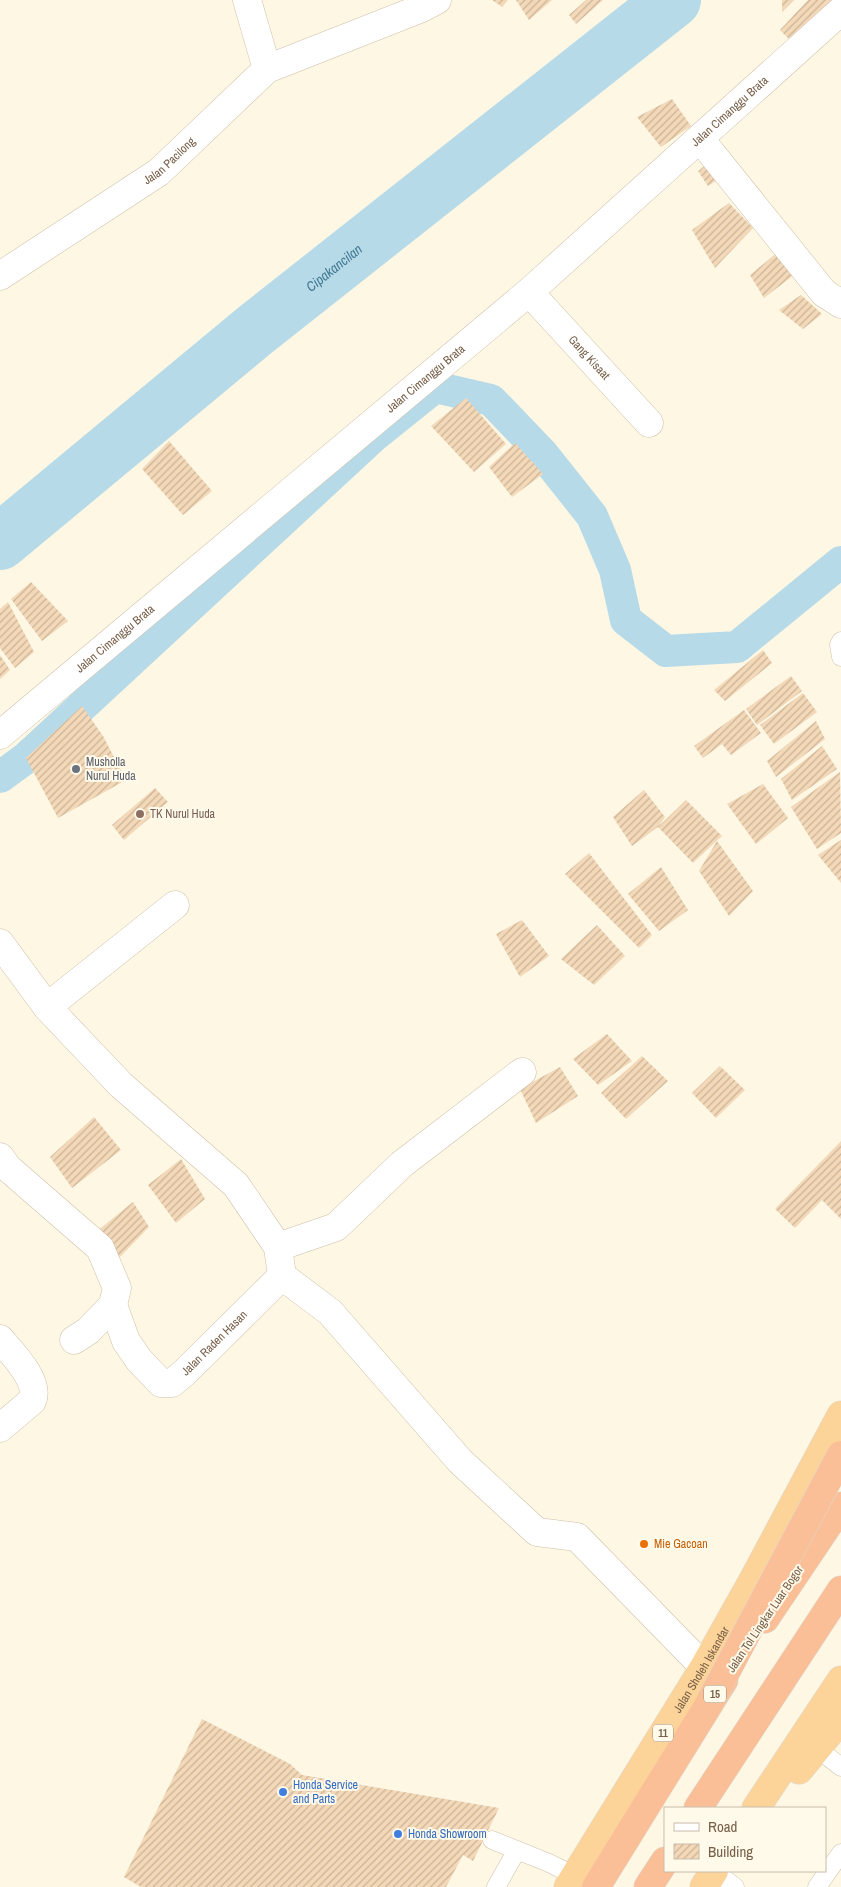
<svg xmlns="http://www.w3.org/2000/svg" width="841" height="1887" viewBox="0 0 841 1887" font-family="'Archivo Narrow',sans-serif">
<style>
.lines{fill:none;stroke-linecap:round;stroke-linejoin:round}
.canal{stroke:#b7dae8;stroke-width:32}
.river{stroke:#b7dae8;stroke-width:56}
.building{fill:url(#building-hatch)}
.service-casing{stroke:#cfbfa9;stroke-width:19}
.minor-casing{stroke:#cfbfa9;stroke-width:29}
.tertiary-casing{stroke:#cfbfa9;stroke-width:29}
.trunk-casing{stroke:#ded9d3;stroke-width:29}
.motorway-casing{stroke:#ded9d3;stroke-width:29}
.service{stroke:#fff;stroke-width:18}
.minor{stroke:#fff;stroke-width:28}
.tertiary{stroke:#fff;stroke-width:28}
.trunk{stroke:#fcd398;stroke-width:28}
.motorway{stroke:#fabf97;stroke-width:28}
.motorway-bridge-casing{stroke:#ded9d3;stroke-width:29;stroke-linecap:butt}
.motorway-bridge{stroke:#fabf97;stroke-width:28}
.worship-dot{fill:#6b7280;stroke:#fffaea;stroke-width:2}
.education-dot{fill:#8d6e63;stroke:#fffaea;stroke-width:2}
.food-dot{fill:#e8710a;stroke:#fffaea;stroke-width:2}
.shop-dot{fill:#3f7fe0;stroke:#fffaea;stroke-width:2}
.labels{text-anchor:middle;stroke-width:4;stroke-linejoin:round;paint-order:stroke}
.shield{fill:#fffaea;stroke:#a08e79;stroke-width:1}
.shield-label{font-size:11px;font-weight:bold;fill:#775f48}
.street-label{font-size:12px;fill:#775f48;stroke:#fffaea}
.worship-label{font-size:12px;fill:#5b616d;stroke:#fffaea;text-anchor:start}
.education-label{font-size:12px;fill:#785e54;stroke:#fffaea;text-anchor:start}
.food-label{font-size:12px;fill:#c56008;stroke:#fffaea;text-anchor:start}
.shop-label{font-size:12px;fill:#366cbe;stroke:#fffaea;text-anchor:start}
.water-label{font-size:14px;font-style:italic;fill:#437a93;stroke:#fffaea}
</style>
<defs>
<pattern id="building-hatch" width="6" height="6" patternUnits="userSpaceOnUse" patternTransform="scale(1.25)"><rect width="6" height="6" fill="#f4d9b9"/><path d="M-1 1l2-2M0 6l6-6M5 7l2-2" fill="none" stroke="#cab398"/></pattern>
</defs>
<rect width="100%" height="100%" fill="#fdf7e3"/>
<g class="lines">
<!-- canal -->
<path class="canal" d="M 0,777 L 26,758 L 374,436 L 435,387 L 491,400 L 542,453 L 592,516 L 615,570 L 626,620 L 666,651 L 737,647 L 841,562"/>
<!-- river -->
<path class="river" id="s1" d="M 0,542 L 254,331 L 673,0"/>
</g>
<!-- building -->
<path class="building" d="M 492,0 L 508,0 L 502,7 Z
M 516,0 L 552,0 L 529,20 Z
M 586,0 L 603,0 L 576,24 L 569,15 Z
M 782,0 L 794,0 L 782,12 Z
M 808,0 L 841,0 L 793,43 L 780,30 Z
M 672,99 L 691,126 L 661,147 L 637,117 Z
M 707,164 L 721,178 L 708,186 L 698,171 Z
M 729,203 L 753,228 L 715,268 L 692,230 Z
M 778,252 L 795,274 L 764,298 L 750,275 Z
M 801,295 L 822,314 L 803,329 L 779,310 Z
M 466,398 L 506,444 L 474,472 L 431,426 Z
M 169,441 L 212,491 L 183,515 L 142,469 Z
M 515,443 L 543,474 L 512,497 L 489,467 Z
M 31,582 L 68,621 L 42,641 L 11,599 Z
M 8,602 L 34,652 L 15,668 L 0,648 L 0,609 Z
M 763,650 L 772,663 L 725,701 L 714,690 Z
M 0,655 L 10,670 L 0,679 Z
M 791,676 L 802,691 L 757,725 L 746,709 Z
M 803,693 L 817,712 L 774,744 L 760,725 Z
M 82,706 L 103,736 L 126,780 L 58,818 L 26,758 Z
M 744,710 L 761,733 L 731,755 L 722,744 L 703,758 L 694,746 Z
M 816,721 L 825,739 L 776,777 L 767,761 Z
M 822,746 L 837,769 L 792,800 L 781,779 Z
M 840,772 L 841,833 L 817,849 L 791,807 Z
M 763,784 L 788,818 L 756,844 L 727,804 Z
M 155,788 L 168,802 L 124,840 L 112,825 Z
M 644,790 L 665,817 L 658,827 L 686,800 L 722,836 L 693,863 L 658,827 L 632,846 L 613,817 Z
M 841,840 L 841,883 L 818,855 Z
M 717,841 L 753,891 L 729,916 L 699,871 Z
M 589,853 L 652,935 L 639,948 L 565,874 Z
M 661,867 L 688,910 L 659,931 L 628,894 Z
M 522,920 L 549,956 L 520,977 L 496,934 Z
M 597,925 L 625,956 L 594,985 L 561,959 Z
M 607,1034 L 632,1061 L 598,1085 L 573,1059 Z
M 642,1056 L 668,1081 L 626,1119 L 601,1093 Z
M 720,1066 L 745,1090 L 716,1118 L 692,1093 Z
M 560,1067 L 578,1096 L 536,1123 L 520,1089 Z
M 94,1117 L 121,1150 L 72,1188 L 50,1157 Z
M 841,1141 L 841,1219 L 822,1200 L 795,1228 L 775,1209 Z
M 181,1159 L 205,1199 L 176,1223 L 148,1185 Z
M 133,1202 L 149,1227 L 119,1258 L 96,1232 Z
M 202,1719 L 290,1764 L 302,1775 L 499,1808 L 473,1861 L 463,1855 L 446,1887 L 141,1887 L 124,1877 Z"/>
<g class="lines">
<defs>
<path id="service" d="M 841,641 L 839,645 L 841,657
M 818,1749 L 841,1767
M 492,1840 L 549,1863 L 575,1876
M 714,1871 L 735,1887
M 496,1887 L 517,1850
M 817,1887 L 841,1853"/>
<g id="minor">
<path d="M 267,69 L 422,8 L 437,0"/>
<path d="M 700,139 L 824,293 L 841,304"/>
<path id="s2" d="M 0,276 L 159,172 L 267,69 L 247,0"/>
<path id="s3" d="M 529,292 L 649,423"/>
<path d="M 0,943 L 47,1007 L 121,1085 L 236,1185 L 278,1247 L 282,1276 L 330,1312 L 460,1461 L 537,1532 L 577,1537 L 704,1667"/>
<path d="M 47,1007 L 175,905"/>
<path d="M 0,1157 L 8,1168 L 100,1248 L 117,1288 L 113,1305"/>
<path d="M 278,1247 L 336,1227 L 402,1164 L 522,1072"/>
<path d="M 0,1339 C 12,1353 41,1382 32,1401 L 0,1428"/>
<path id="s4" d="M 74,1340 L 88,1331 L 113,1305 L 126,1341 L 139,1360 L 161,1383 L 172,1383 L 185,1372 L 282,1276"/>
</g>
<g id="tertiary">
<path id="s5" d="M 0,735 L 529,292 L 841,11"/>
</g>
<g id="trunk">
<path d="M 799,1770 L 841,1719"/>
<path d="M 756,1808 L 841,1680"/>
<path id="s6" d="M 568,1887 L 704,1667 L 754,1578 L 841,1415"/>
<path d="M 704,1887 L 714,1871"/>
</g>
<path id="motorway" d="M 765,1619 L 841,1506
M 698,1808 L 841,1590
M 596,1887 L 724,1680
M 648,1887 L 665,1861"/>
</defs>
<!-- service casing -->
<use href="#service" class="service-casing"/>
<!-- minor casing -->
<use href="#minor" class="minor-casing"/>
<!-- tertiary casing -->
<use href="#tertiary" class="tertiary-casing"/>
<!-- trunk casing -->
<use href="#trunk" class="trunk-casing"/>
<!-- motorway casing -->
<use href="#motorway" class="motorway-casing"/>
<!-- service -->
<use href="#service" class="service"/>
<!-- minor -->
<use href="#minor" class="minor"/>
<!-- tertiary -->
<use href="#tertiary" class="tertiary"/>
<!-- trunk -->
<use href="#trunk" class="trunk"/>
<!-- motorway -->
<use href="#motorway" class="motorway"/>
<defs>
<path id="motorway-bridge" d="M 711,1700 L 841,1455"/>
</defs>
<!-- motorway-bridge casing -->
<use href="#motorway-bridge" class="motorway-bridge-casing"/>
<!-- motorway-bridge -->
<use href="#motorway-bridge" class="motorway-bridge"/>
</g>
<!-- markers -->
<circle class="worship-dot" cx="76" cy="769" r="5"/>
<circle class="education-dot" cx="140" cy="814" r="5"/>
<circle class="food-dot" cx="644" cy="1544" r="5"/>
<g class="shop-dot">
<circle cx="283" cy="1792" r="5"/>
<circle cx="398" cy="1834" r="5"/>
</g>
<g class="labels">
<!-- shield labels -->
<g class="shield">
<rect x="704" y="1685.5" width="22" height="17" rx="4"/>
<rect x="653" y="1724.5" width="20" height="17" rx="4"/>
</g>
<g class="shield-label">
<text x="715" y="1698">15</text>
<text x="663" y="1737">11</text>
</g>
<!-- street labels -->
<g class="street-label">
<text dy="4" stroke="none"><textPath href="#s5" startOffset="960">Jalan Cimanggu Brata</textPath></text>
<text dy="4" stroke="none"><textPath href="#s2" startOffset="205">Jalan Pacilong</textPath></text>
<text dy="4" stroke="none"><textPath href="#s3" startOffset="89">Gang Kisaat</textPath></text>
<text dy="4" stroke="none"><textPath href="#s5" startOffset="555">Jalan Cimanggu Brata</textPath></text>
<text dy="4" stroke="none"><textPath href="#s5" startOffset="150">Jalan Cimanggu Brata</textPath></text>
<text dy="4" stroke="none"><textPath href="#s4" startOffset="215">Jalan Raden Hasan</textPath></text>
<text transform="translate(765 1619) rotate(-56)" y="4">Jalan Tol Lingkar Luar Bogor</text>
<text dy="4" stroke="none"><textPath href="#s6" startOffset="255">Jalan Sholeh Iskandar</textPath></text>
</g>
<!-- worship labels -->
<g class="worship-label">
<text x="86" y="766">Musholla<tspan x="86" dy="14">Nurul Huda</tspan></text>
</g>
<!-- education labels -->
<g class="education-label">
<text x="150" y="818">TK Nurul Huda</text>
</g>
<!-- food labels -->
<g class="food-label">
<text x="654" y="1548">Mie Gacoan</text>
</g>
<!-- shop labels -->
<g class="shop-label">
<text x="293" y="1789">Honda Service<tspan x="293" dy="14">and Parts</tspan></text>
<text x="408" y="1838">Honda Showroom</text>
</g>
<!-- water labels -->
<g class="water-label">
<text dy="5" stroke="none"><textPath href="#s1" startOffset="432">Cipakancilan</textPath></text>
</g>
</g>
<!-- legend -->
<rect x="664" y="1807" width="162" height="65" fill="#fffaea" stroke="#c9bca9"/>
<rect x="674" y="1823" width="25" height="8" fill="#ffffff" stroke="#c9bca9"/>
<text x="708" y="1832" font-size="15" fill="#775f48">Road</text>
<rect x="674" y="1844" width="25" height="15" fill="url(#building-hatch)" stroke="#c9bca9"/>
<text x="708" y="1857" font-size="15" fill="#775f48">Building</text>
</svg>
